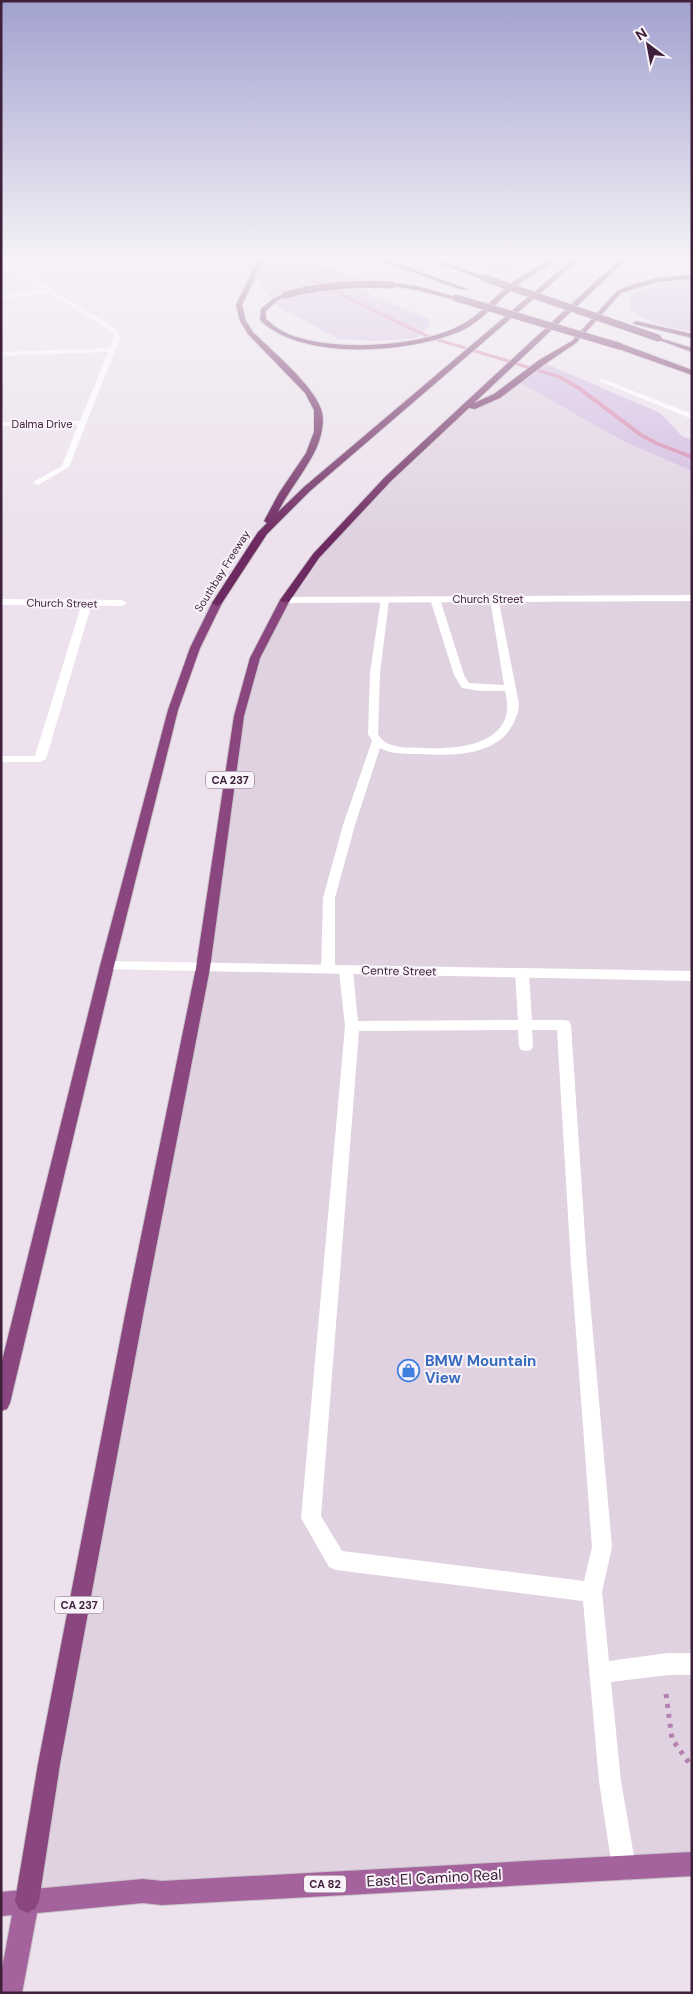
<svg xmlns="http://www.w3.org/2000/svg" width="693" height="1994" viewBox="0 0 693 1994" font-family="'DM Sans',sans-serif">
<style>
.built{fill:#e0d2e1}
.green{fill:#d2b9e0}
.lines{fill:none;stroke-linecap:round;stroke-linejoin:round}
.stream{fill:#d685aa;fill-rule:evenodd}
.primary-casing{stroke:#c9c1c8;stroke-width:2}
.trunk-casing{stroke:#c9c1c8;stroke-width:2}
.motorway-casing{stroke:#c9c1c8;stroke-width:2}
.path-far1{stroke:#b380af;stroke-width:1;stroke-dasharray:1 2;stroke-linecap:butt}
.path{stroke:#b380af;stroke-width:5;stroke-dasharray:4 6;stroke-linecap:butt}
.service{fill:#fff;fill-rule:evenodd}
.minor{fill:#fff;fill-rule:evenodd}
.primary{fill:#a5639d;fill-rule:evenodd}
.trunk{fill:#89467f;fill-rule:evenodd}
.motorway{fill:#6d2a61;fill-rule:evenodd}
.motorway-bridge-casing{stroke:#c9c1c8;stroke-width:8;stroke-linecap:butt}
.motorway-bridge{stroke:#6d2a61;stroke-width:7}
.labels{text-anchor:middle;stroke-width:4;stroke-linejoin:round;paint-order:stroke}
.far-street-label{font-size:11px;fill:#3f203b;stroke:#f8f2f9}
.shield{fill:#f8f2f9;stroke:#765f74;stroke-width:1}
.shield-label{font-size:11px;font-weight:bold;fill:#3f203b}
.street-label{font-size:12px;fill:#3f203b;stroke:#f8f2f9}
.near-shop-label{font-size:15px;font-weight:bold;fill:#366cbe;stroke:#f8f2f9;text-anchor:start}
.near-street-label{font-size:15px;fill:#3f203b;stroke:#f8f2f9}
</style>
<rect width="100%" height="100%" fill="#ece1ed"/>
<!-- built -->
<path class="built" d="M 453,259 L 541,259 L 503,276 Z
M 517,381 L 625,442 L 692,471 L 692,1864 L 27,1901 L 203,968 L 239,716 L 255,658 L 316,556 L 457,414 L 497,396 Z"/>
<!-- green -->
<path class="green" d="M 240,259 L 295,259 L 354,276 L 373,297 L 430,319 L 429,326 L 416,338 L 375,341 L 339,339 L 278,307 Z
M 692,281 L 692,331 C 677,330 641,321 632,310 C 629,306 630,303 629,298 C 646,283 670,282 692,281 Z
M 542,362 L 660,413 L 682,436 L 692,440 L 692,471 L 625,442 L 517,381 Z"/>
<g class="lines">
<!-- stream -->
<path class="stream" d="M 278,259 L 283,259 L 320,283 L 431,336 L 562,376 L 582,388 L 643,434 L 660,443 L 692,455 L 692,459 L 656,445 L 639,436 L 578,390 L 558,378 L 427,338 L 318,285 Z"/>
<defs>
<path id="primary" d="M 692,1852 L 692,1876 L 162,1905 L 143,1903 L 37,1913 L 22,1993 L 1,1993 L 1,1974 L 12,1915 L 1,1916 L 1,1892 L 143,1879 L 162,1881 Z"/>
<path id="trunk" d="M 285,597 L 290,600 L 260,658 L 244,716 L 210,968 L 144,1310 L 60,1764 L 39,1901 L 35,1909 L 27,1913 L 19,1909 L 15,1901 L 38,1764 L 126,1310 L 196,968 L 234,716 L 250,658 L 280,600 Z
M 217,600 L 222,603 L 200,648 L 178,710 L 114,966 L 10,1403 L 7,1409 L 1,1411 L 1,1365 L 100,966 L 168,710 L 190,648 L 212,603 Z"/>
<path id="motorway" d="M 258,259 L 264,259 L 242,305 L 246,321 L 253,332 C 272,351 313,385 321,409 C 326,422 320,442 314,453 C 303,474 288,492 278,512 L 304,487 L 573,259 L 580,259 L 310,491 L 267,534 L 222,603 L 217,606 L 212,603 L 258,532 L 267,523 L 264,521 L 279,493 L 306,453 L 314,432 L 314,410 L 305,393 L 248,334 L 240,321 L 236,305 Z
M 376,259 L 385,259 L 467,289 L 462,290 Z
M 427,259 L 436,259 L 487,278 L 482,279 Z
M 550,259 L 557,259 C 545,269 531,275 519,284 C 500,298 485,319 463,330 C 413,353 302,362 260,320 L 261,309 C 269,302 277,294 288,294 L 288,296 L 278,300 L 266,311 L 266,319 C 271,323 276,328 282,331 C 323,353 420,348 461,325 C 479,316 492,299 508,286 C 520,275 536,268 550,259 Z
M 620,259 L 627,259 L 474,403 L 494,394 L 539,360 L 572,341 L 617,291 L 634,284 L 657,278 L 692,275 L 692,279 L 657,282 L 621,293 L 576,343 L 545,364 L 500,398 L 475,409 L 469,408 L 391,481 L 319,558 L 289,602 L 281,602 L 280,600 L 313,554 L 385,477 Z
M 392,283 L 417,286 L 459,298 L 456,300 L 417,290 L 390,286 L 389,285 Z
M 636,321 L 692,334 L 692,338 L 634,324 L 633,323 Z
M 656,337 L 692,348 L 692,352 L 656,339 Z
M 616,344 L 622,344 L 692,370 L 692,375 L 616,348 Z"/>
</defs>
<!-- primary casing -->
<use href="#primary" class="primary-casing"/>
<!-- trunk casing -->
<use href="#trunk" class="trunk-casing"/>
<!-- motorway casing -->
<use href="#motorway" class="motorway-casing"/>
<!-- path-far1 -->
<path class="path-far1" d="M 307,259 L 323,263"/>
<!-- path -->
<path class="path" d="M 666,1694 L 672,1739 L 692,1767"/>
<!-- service -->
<path class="service" d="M 599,379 L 603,379 L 692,414 L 692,419 L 599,381 Z
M 435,596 L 440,599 L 464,675 L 469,683 L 504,685 L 490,599 L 492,597 L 498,597 L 519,704 C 519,710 517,715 514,722 C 499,756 453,756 422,754 C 408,754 393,755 380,748 L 355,825 L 335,898 L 335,970 L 333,973 L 323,973 L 321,970 L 323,898 L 343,825 L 372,741 L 368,734 L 370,673 L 381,598 L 387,598 L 389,600 L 380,673 L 378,734 C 381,739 384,742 389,744 C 400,749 413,747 424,748 C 462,750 519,743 505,691 L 480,691 L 462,688 L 454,675 L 430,599 Z
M 87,600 L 92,603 L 46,759 L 40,762 L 1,762 L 1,756 L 35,756 L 82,603 Z
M 346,966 L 351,968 L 353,971 L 358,1021 L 518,1020 L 515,973 L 517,970 L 527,970 L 529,973 L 532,1020 L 564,1020 L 569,1021 L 571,1025 L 587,1266 L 612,1547 L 602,1592 L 609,1661 L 668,1653 L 692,1653 L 692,1675 L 668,1675 L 611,1682 L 621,1781 L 636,1868 L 632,1876 L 624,1880 L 616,1876 L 612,1868 L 599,1781 L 583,1601 L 336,1570 L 329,1567 L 301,1518 L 345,1026 L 339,971 L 341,968 ZM 518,1030 L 519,1046 L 521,1050 L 526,1051 L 531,1050 L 533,1046 L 532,1030 L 557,1030 L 571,1266 L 592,1547 L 584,1581 L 342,1551 L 321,1516 L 359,1031 Z"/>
<!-- minor -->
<path class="minor" d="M 1,259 L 110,325 L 118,331 L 120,338 L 69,467 L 38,485 L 34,483 L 35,481 L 62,466 L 78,425 L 1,426 L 1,422 L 80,421 L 108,352 L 1,356 L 1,352 L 110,348 L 114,338 L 113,333 L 50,293 L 1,299 L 1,295 L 45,290 L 1,264 Z
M 692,595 L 692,601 L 285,603 L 280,600 L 285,597 Z
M 1,599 L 122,600 L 127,603 L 122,606 L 1,605 Z
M 107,961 L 692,971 L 692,981 L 102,969 L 100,966 L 102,963 Z"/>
<!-- primary -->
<use href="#primary" class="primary"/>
<!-- trunk -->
<use href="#trunk" class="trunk"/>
<!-- motorway -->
<use href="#motorway" class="motorway"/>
<defs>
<path id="motorway-bridge" d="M 484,278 L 658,338
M 286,295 C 321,285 356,283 392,285
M 456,298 L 619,346"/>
</defs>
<!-- motorway-bridge casing -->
<use href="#motorway-bridge" class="motorway-bridge-casing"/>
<!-- motorway-bridge -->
<use href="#motorway-bridge" class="motorway-bridge"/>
</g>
<!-- sky -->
<linearGradient id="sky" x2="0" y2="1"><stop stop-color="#a1a1cf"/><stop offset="0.48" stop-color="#f6f2f7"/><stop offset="1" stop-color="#f6f2f7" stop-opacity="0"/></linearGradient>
<rect width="693" height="538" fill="url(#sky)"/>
<!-- icons -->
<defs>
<symbol id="shop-ring" viewBox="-11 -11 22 22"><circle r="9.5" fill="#f8f2f9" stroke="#3f7fe0" stroke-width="1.5"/><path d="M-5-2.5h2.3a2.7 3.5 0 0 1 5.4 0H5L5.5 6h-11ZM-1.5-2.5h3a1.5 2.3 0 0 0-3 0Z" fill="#3f7fe0"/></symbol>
</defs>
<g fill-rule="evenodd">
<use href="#shop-ring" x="396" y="1358" width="25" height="25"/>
</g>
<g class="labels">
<!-- far-street labels -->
<g class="far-street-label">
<text x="42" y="428">Dalma Drive</text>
<text transform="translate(222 571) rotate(-58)" y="4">Southbay Freeway</text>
<text x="488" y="603">Church Street</text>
<text transform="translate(62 603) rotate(1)" y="4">Church Street</text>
</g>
<!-- shield labels -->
<g class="shield">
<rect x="206" y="771.5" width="48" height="17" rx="4"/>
<rect x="55" y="1596.5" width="48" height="17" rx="4"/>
<rect x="304" y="1875.5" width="42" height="17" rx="4"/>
</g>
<g class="shield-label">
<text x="230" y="784">CA 237</text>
<text x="79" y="1609">CA 237</text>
<text x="325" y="1888">CA 82</text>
</g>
<!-- street labels -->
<g class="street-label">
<text transform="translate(399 971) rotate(1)" y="4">Centre Street</text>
</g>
<!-- near-shop labels -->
<g class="near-shop-label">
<text x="425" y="1366">BMW Mountain<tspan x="425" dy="17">View</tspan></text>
</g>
<!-- near-street labels -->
<g class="near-street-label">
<text transform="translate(434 1878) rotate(-3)" y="5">East El Camino Real</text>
</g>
</g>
<!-- border -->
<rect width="693" height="1994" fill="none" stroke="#3f203b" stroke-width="5"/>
<!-- north arrow -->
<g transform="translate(648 45) rotate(328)" stroke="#f8f2f9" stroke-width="4" paint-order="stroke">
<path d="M0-4L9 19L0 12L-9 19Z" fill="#3f203b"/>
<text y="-8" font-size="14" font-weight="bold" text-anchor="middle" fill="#3f203b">N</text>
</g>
</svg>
